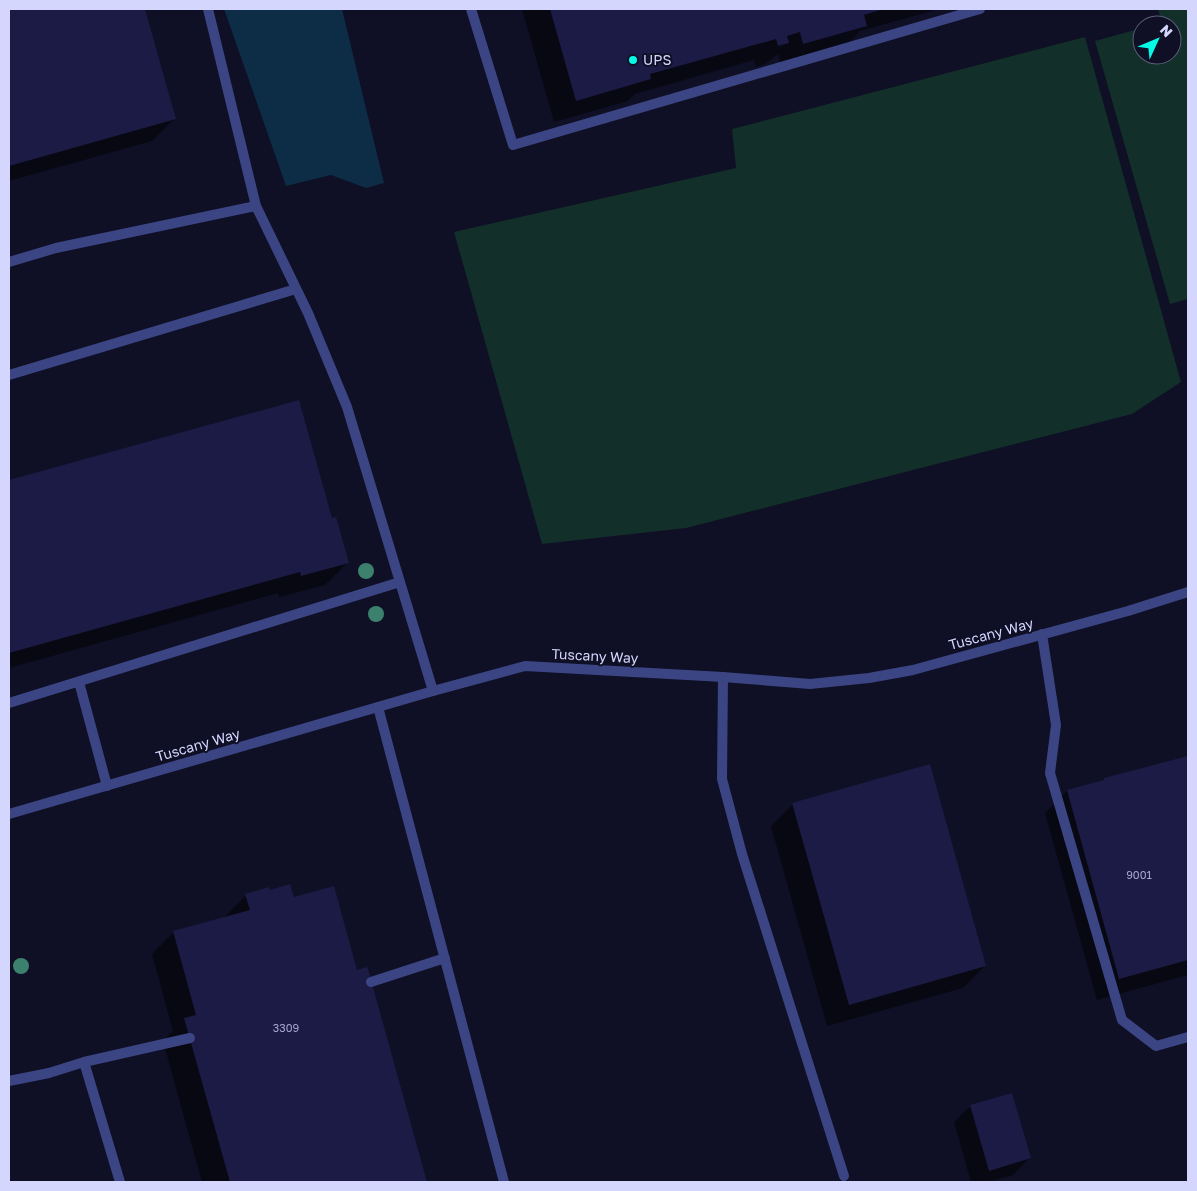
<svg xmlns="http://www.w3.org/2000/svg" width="1197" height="1191" viewBox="0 0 1197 1191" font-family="'Golos Text',sans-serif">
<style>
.grass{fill:#122f29}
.water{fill:#0d2c46}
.shadow{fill:#0007}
.building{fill:#1c1b45}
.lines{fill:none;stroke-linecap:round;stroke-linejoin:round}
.service{stroke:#3b4583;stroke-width:10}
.tertiary{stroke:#3b4583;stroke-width:10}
.tree{fill:#3c816d}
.poi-dot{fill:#04fae6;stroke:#0f0f25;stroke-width:2}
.labels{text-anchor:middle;stroke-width:4;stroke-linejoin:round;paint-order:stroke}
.number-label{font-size:11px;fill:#a6a7d0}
.poi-label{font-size:14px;fill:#d4d6fe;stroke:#0f0f25;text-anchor:start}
.street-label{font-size:14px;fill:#d4d6fe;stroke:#0f0f25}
</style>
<rect width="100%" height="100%" fill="#0f0f25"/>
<!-- grass -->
<path class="grass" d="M 1158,9 L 1188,9 L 1188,299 L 1170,304 L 1095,41 L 1142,28 L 1142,55 L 1172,55 L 1172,25 L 1154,25 L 1162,23 Z
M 1085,37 L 1181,382 L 1132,414 L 686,528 L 542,544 L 454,232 L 736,168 L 732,129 Z"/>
<!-- water -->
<path class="water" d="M 224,9 L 342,9 L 384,183 L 366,188 L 331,175 L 286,186 Z"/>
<!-- shadow -->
<path class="shadow" d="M 9,9 L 144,9 L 174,119 L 152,141 L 9,181 Z
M 522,9 L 939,9 L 860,31 L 844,48 L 781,65 L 778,54 L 765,64 L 756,67 L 754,60 L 635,94 L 628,101 L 554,122 Z
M 298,402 L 331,519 L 347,563 L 325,585 L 279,597 L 278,593 L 9,668 L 9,482 Z
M 1188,757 L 1188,975 L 1097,1000 L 1045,813 L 1067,791 L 1101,782 L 1104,779 Z
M 793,804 L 985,966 L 963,988 L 827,1026 L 771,826 Z
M 269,892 L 293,899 L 356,972 L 366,969 L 425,1182 L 202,1182 L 163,1041 L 173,1031 L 152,954 L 174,932 L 224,918 L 246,895 Z
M 971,1106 L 1029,1158 L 1013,1175 L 987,1182 L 971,1182 L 954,1122 Z"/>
<!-- building -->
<path class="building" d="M 9,9 L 145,9 L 176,119 L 9,166 Z
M 550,9 L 883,9 L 864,15 L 867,26 L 803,44 L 800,32 L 787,36 L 789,43 L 778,46 L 776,39 L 650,74 L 651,79 L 576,101 Z
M 299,400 L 332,518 L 336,517 L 349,563 L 301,576 L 300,572 L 9,653 L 9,480 Z
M 1188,756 L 1188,960 L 1119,979 L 1067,790 L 1104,780 L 1104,778 Z
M 930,764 L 986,966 L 849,1005 L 792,803 Z
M 290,884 L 294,897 L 334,886 L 357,970 L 367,967 L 368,969 L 427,1182 L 230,1182 L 184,1018 L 196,1015 L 173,931 L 250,910 L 245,894 L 269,887 L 270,890 Z
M 1012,1093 L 1031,1158 L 989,1171 L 970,1105 Z"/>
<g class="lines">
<!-- service -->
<path class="service" d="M 471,9 L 513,145 L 980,9
M 256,206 L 308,313 L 347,407 L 433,691
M 9,262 L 56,248 L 256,206 L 208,9
M 9,375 L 296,289
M 1042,634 L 1056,725 L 1050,773 L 1122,1020 L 1156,1046 L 1188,1037
M 723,677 L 722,779 L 742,854 L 844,1176
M 79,682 L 107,786
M 9,703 L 400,582
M 378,707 L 504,1182
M 371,982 L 445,958
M 84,1062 L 120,1182
M 9,1081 L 49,1073 L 84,1062 L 190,1038"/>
<!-- tertiary -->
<path class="tertiary" d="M 9,814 L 433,691 L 525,666 L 723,677 L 810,684 L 869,678 L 913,670 L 1128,611 L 1188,592"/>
</g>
<!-- trees -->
<g class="tree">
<circle cx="366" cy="571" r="8"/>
<circle cx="376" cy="614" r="8"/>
<circle cx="21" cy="966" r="8"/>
</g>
<!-- markers -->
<circle class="poi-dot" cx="633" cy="60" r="5"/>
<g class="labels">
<!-- number labels -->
<g class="number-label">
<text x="1139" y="879">9001</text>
<text x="286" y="1032">3309</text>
</g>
<!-- poi labels -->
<g class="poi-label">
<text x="643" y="65">UPS</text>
</g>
<!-- street labels -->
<g class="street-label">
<text transform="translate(991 634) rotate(-15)" y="5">Tuscany Way</text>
<text transform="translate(595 656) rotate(3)" y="5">Tuscany Way</text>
<text transform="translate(198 745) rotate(-16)" y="5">Tuscany Way</text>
</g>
</g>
<!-- border -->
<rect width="1197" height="1191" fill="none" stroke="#d4d6fe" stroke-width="20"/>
<!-- north arrow -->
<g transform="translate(1157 40) rotate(46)"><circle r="24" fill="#0f0f25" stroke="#5e5f7c"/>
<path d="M0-4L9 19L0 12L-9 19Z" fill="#04fae6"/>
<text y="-8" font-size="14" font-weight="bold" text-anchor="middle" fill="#d4d6fe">N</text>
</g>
</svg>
